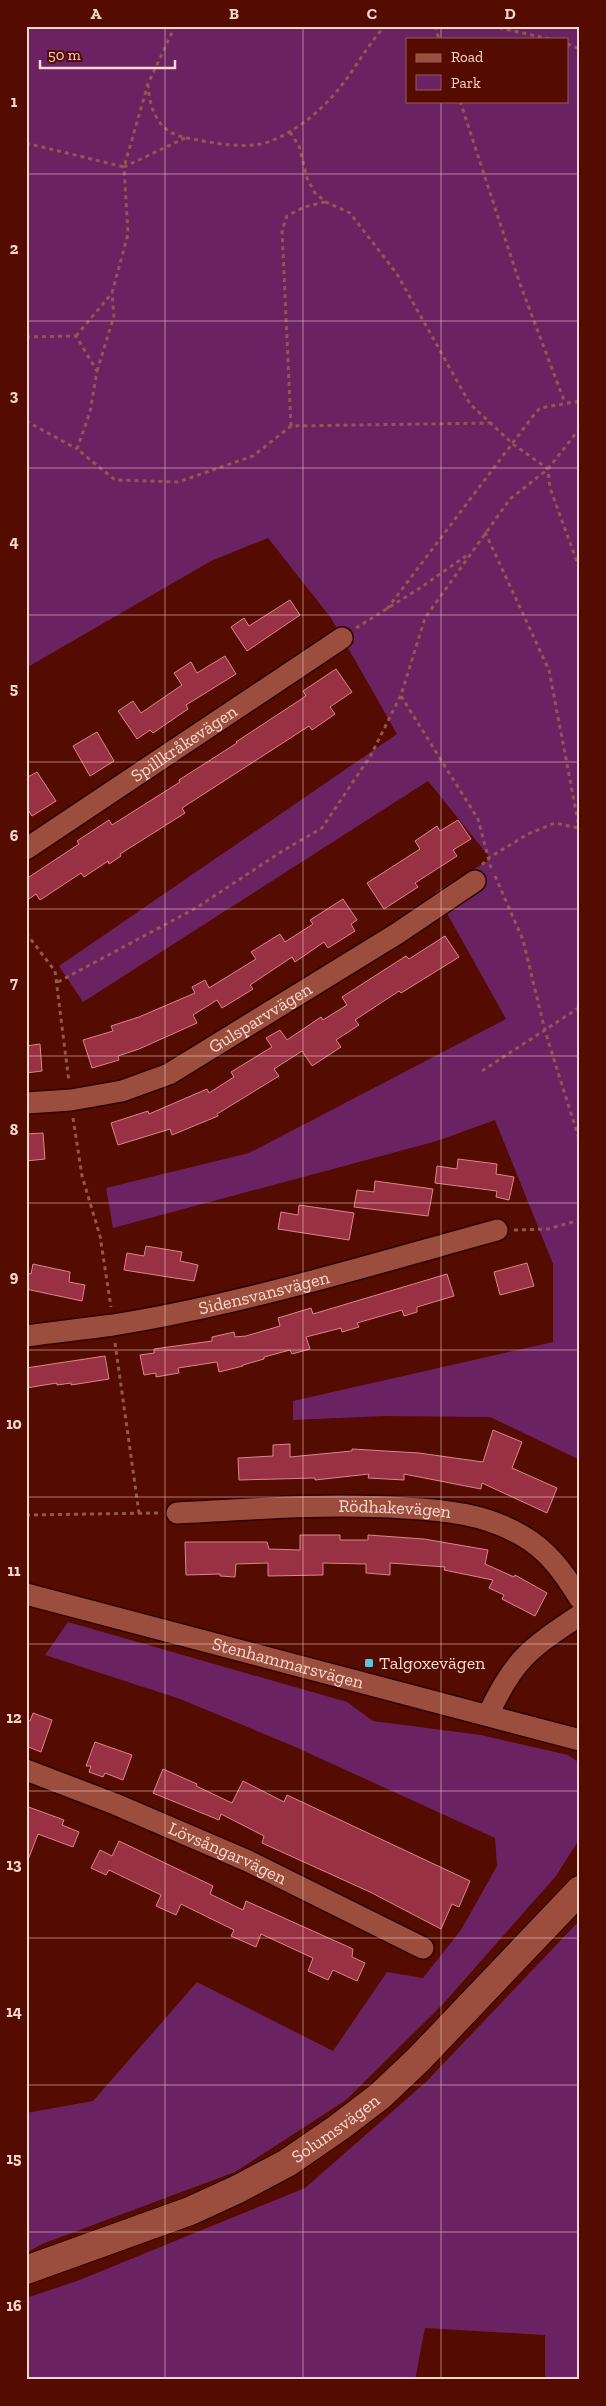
<svg xmlns="http://www.w3.org/2000/svg" width="606" height="2406" viewBox="0 0 606 2406" font-family="'Zilla Slab',serif">
<style>
.green{fill:#6b2262;fill-rule:evenodd}
.building{fill:#983144;stroke:#db858e}
.lines{fill:none;stroke-linecap:round;stroke-linejoin:round}
.minor-casing{stroke:#300000;stroke-width:24}
.secondary-casing{stroke:#300000;stroke-width:30}
.path{stroke:#92574d;stroke-width:3;stroke-dasharray:4 4;stroke-linecap:butt}
.minor{stroke:#9b4e3e;stroke-width:21}
.secondary{stroke:#9b4e3e;stroke-width:28}
.grid{fill:none;stroke:#fad6cd;stroke-width:1;stroke-opacity:0.55}
.poi-dot{fill:#56c9e1;stroke:#540b00;stroke-width:2}
.labels{text-anchor:middle;stroke-width:4;stroke-linejoin:round;paint-order:stroke}
.street-label{font-size:18px;fill:#fad6cd;stroke:#540b00}
.poi-label{font-size:18px;fill:#fad6cd;stroke:#540b00;text-anchor:start}
.neatline{fill:none;stroke:#fad6cd;stroke-width:2}
.grid-label{font-size:16px;text-anchor:middle;font-weight:bold;fill:#fad6cd}
</style>
<rect width="100%" height="100%" fill="#540b00"/>
<!-- green -->
<path class="green" d="M 26,26 L 580,26 L 580,1460 L 490,1417 L 384,1416 L 293,1420 L 293,1401 L 553,1342 L 553,1264 L 495,1120 L 437,1141 L 113,1228 L 106,1188 L 249,1153 L 506,1019 L 435,892 L 491,859 L 428,781 L 83,1002 L 59,966 L 397,734 L 331,618 L 268,538 L 211,561 L 26,668 ZM 407,39 L 567,39 L 567,101 L 407,101 Z
M 68,1622 L 347,1702 L 373,1721 L 481,1735 L 568,1755 L 580,1763 L 580,1838 L 556,1876 L 443,2004 L 346,2100 L 235,2172 L 42,2244 L 26,2253 L 26,2113 L 93,2101 L 197,1982 L 333,2051 L 387,1972 L 423,1978 L 461,1930 L 497,1866 L 495,1838 L 293,1746 L 180,1699 L 45,1655 Z
M 580,1920 L 580,2380 L 545,2380 L 545,2335 L 425,2328 L 415,2380 L 26,2380 L 26,2298 L 77,2281 L 305,2188 L 426,2082 Z"/>
<!-- building -->
<path class="building" d="M 290,600 L 300,615 L 247,651 L 231,627 L 244,618 L 249,626 Z
M 225,656 L 236,674 L 186,705 L 188,709 L 153,733 L 150,730 L 137,739 L 118,711 L 133,701 L 141,713 L 182,685 L 174,673 L 191,662 L 197,673 Z
M 336,669 L 352,692 L 330,707 L 335,714 L 312,730 L 309,726 L 182,808 L 185,813 L 120,854 L 121,856 L 109,864 L 108,861 L 84,877 L 81,873 L 40,900 L 36,894 L 26,901 L 26,879 L 79,844 L 77,841 L 109,820 L 112,825 L 180,782 L 179,780 L 237,743 L 236,742 L 306,696 L 303,691 Z
M 97,732 L 114,761 L 90,776 L 73,746 Z
M 37,772 L 56,801 L 32,816 L 26,807 L 26,778 Z
M 458,820 L 471,839 L 453,850 L 457,856 L 415,883 L 418,887 L 384,909 L 367,883 L 420,849 L 415,841 L 437,826 L 440,831 Z
M 343,899 L 357,920 L 351,924 L 355,931 L 328,948 L 324,942 L 295,962 L 292,957 L 250,985 L 253,989 L 222,1008 L 217,1000 L 193,1015 L 197,1023 L 139,1049 L 118,1056 L 119,1060 L 92,1068 L 83,1040 L 113,1031 L 111,1026 L 139,1017 L 195,993 L 192,987 L 205,980 L 209,988 L 256,959 L 251,952 L 280,934 L 285,942 L 313,924 L 310,920 Z
M 445,936 L 459,957 L 401,993 L 399,991 L 355,1020 L 359,1025 L 336,1040 L 341,1047 L 312,1066 L 302,1051 L 274,1069 L 279,1076 L 217,1114 L 218,1116 L 172,1135 L 170,1129 L 118,1145 L 111,1123 L 148,1111 L 149,1114 L 207,1089 L 209,1093 L 234,1077 L 231,1072 L 272,1047 L 266,1038 L 280,1030 L 287,1040 L 321,1017 L 323,1020 L 347,1005 L 342,997 L 406,956 L 409,959 Z
M 40,1044 L 42,1071 L 26,1073 L 26,1046 Z
M 43,1133 L 45,1159 L 26,1161 L 26,1134 Z
M 458,1159 L 497,1164 L 496,1174 L 514,1177 L 509,1200 L 496,1197 L 497,1191 L 435,1183 L 437,1166 L 457,1169 Z
M 375,1181 L 433,1189 L 428,1216 L 354,1207 L 357,1190 L 374,1192 Z
M 299,1205 L 354,1213 L 349,1240 L 278,1229 L 281,1212 L 298,1215 Z
M 146,1246 L 182,1252 L 180,1261 L 198,1265 L 194,1281 L 124,1270 L 127,1253 L 144,1256 Z
M 527,1263 L 534,1286 L 500,1295 L 494,1272 Z
M 33,1264 L 70,1272 L 69,1282 L 85,1285 L 82,1301 L 26,1289 L 26,1273 L 31,1274 Z
M 447,1274 L 454,1296 L 417,1307 L 417,1312 L 404,1316 L 402,1310 L 357,1323 L 359,1327 L 342,1332 L 341,1328 L 306,1337 L 310,1349 L 292,1354 L 290,1350 L 264,1357 L 264,1359 L 243,1365 L 243,1366 L 219,1372 L 217,1362 L 178,1368 L 179,1373 L 156,1377 L 156,1373 L 144,1375 L 140,1355 L 154,1353 L 154,1349 L 212,1341 L 212,1337 L 234,1332 L 235,1337 L 246,1336 L 280,1326 L 278,1318 L 311,1308 L 313,1314 Z
M 105,1356 L 109,1379 L 71,1385 L 71,1383 L 57,1385 L 57,1383 L 26,1388 L 26,1368 Z
M 493,1430 L 522,1442 L 512,1468 L 557,1488 L 547,1513 L 482,1483 L 481,1489 L 404,1474 L 404,1480 L 368,1478 L 369,1474 L 315,1480 L 315,1478 L 239,1480 L 238,1458 L 273,1456 L 273,1445 L 290,1444 L 290,1457 L 352,1451 L 352,1449 L 419,1453 L 483,1462 Z
M 300,1535 L 340,1535 L 340,1540 L 368,1540 L 368,1535 L 424,1539 L 488,1550 L 485,1564 L 514,1577 L 515,1575 L 547,1593 L 535,1616 L 502,1599 L 504,1595 L 489,1588 L 493,1580 L 444,1570 L 445,1567 L 390,1563 L 390,1575 L 366,1573 L 366,1564 L 323,1563 L 323,1575 L 268,1576 L 268,1563 L 236,1564 L 235,1577 L 220,1576 L 220,1574 L 186,1575 L 185,1542 L 267,1542 L 269,1549 L 300,1550 Z
M 33,1713 L 52,1720 L 41,1752 L 26,1746 L 26,1720 L 30,1721 Z
M 95,1742 L 132,1755 L 123,1780 L 105,1773 L 103,1777 L 89,1772 L 91,1766 L 86,1766 Z
M 163,1769 L 197,1784 L 196,1786 L 232,1803 L 243,1781 L 284,1802 L 287,1795 L 470,1881 L 459,1907 L 452,1904 L 441,1929 L 370,1892 L 262,1843 L 264,1836 L 221,1814 L 219,1820 L 153,1793 Z
M 26,1806 L 64,1820 L 62,1825 L 79,1832 L 73,1847 L 38,1834 L 28,1860 L 26,1860 Z
M 119,1841 L 213,1886 L 210,1894 L 243,1910 L 246,1901 L 353,1949 L 352,1957 L 365,1963 L 357,1981 L 333,1970 L 328,1980 L 308,1971 L 313,1958 L 261,1934 L 256,1947 L 231,1936 L 234,1930 L 181,1904 L 176,1915 L 156,1906 L 161,1895 L 109,1870 L 106,1875 L 91,1868 L 100,1850 L 112,1856 Z"/>
<g class="lines">
<defs>
<g id="minor">
<path id="s1" d="M 26,849 L 342,638"/>
<path id="s2" d="M 26,1103 L 71,1100 L 122,1091 L 169,1074 L 398,933 L 475,881"/>
<path id="s3" d="M 26,1336 C 55,1332 84,1329 113,1325 C 243,1304 370,1265 497,1230"/>
<path id="s4" d="M 177,1513 C 253,1509 328,1503 404,1508 C 445,1510 485,1514 521,1535 C 548,1550 564,1573 580,1599"/>
<path id="s5" d="M 26,1594 L 580,1740"/>
<path d="M 488,1715 C 514,1659 529,1649 580,1615"/>
<path id="s6" d="M 26,1770 L 115,1804 L 248,1861 L 423,1948"/>
</g>
<g id="secondary">
<path id="s7" d="M 26,2270 L 190,2211 L 238,2189 L 287,2163 L 338,2128 L 380,2096 L 419,2059 L 580,1890"/>
</g>
</defs>
<!-- minor casing -->
<use href="#minor" class="minor-casing"/>
<!-- secondary casing -->
<use href="#secondary" class="secondary-casing"/>
<!-- path -->
<path class="path" d="M 435,26 L 439,39
M 491,26 L 550,39
M 567,44 L 580,49
M 148,84 C 150,114 160,135 193,139 C 214,143 239,148 261,144 C 284,139 314,117 330,99 C 351,77 364,49 385,26
M 460,101 L 520,284 L 565,403
M 290,132 L 299,146 L 307,178 L 315,193 L 326,202 L 350,213 L 397,274 L 470,404 L 513,444 L 548,469 L 550,488 L 580,570
M 26,143 L 124,167 L 148,84 L 175,26
M 76,336 L 112,293 L 128,234 L 124,167 L 185,138
M 26,337 L 76,336 L 97,371 L 90,412 L 77,449 L 115,480 L 178,482 L 253,456 L 291,426 L 492,423
M 97,371 L 114,316 L 112,293
M 26,421 L 77,449
M 291,426 L 282,230 L 287,216 L 304,207 L 325,202
M 485,532 L 549,670 L 580,832
M 387,609 L 533,416 L 540,408 L 580,401
M 356,628 L 420,588 L 466,556
M 401,696 L 478,819 L 491,868
M 482,865 L 487,859 L 528,834 L 555,823 L 578,828
M 495,876 L 523,940 L 545,1031 L 580,1142
M 26,933 L 55,971 L 69,1082
M 58,982 L 196,908 L 284,850 L 322,828 L 371,755 L 401,695 L 425,618 L 510,499 L 548,469 L 580,428
M 482,1071 L 580,1007
M 73,1118 L 82,1176 L 100,1236 L 111,1307
M 514,1230 L 548,1229 L 580,1220
M 115,1343 L 139,1513
M 26,1515 L 158,1513"/>
<!-- minor -->
<use href="#minor" class="minor"/>
<!-- secondary -->
<use href="#secondary" class="secondary"/>
</g>
<!-- grid -->
<path class="grid" d="M 165,26 L 165,2380M 303,26 L 303,2380M 441,26 L 441,39M 441,101 L 441,2380M 26,174 L 580,174M 26,321 L 580,321M 26,468 L 580,468M 26,615 L 580,615M 26,762 L 580,762M 26,909 L 580,909M 26,1056 L 580,1056M 26,1203 L 580,1203M 26,1350 L 580,1350M 26,1497 L 580,1497M 26,1644 L 580,1644M 26,1791 L 580,1791M 26,1938 L 580,1938M 26,2085 L 580,2085M 26,2232 L 580,2232"/>
<!-- markers -->
<rect class="poi-dot" x="364" y="1658" width="10" height="10" rx="2.5"/>
<g class="labels">
<!-- street labels -->
<g class="street-label">
<text dy="6" stroke="none"><textPath href="#s1" startOffset="190">Spillkråkevägen</textPath></text>
<text dy="6" stroke="none"><textPath href="#s2" startOffset="254">Gulsparvvägen</textPath></text>
<text dy="6" stroke="none"><textPath href="#s3" startOffset="242">Sidensvansvägen</textPath></text>
<text dy="6" stroke="none"><textPath href="#s4" startOffset="218">Rödhakevägen</textPath></text>
<text dy="6" stroke="none"><textPath href="#s5" startOffset="271">Stenhammarsvägen</textPath></text>
<text dy="6" stroke="none"><textPath href="#s6" startOffset="218">Lövsångarvägen</textPath></text>
<text dy="6" stroke="none"><textPath href="#s7" startOffset="342">Solumsvägen</textPath></text>
</g>
<!-- poi labels -->
<g class="poi-label">
<text x="379" y="1669">Talgoxevägen</text>
</g>
</g>
<!-- border -->
<rect width="606" height="2406" fill="none" stroke="#540b00" stroke-width="55"/>
<!-- legend -->
<rect x="406" y="38" width="162" height="65" fill="#540b00" stroke="#965c52"/>
<rect x="416" y="54" width="25" height="8" fill="#9b4e3e" stroke="#965c52"/>
<text x="451" y="62" font-size="15" fill="#fad6cd">Road</text>
<rect x="416" y="75" width="25" height="15" fill="#6b2262" stroke="#965c52"/>
<text x="451" y="88" font-size="15" fill="#fad6cd">Park</text>
<!-- scale -->
<path d="M40 60v8h135v-8" fill="none" stroke="#fad6cd" stroke-width="2.5"/>
<text x="48" y="60" font-size="15" fill="#fad6cd" stroke="#540b00" stroke-width="4" paint-order="stroke">50 m</text>
<rect x="28" y="28" width="550" height="2350" class="neatline"/>
<g class="grid-label">
<text x="96" y="19">A</text>
<text x="234" y="19">B</text>
<text x="372" y="19">C</text>
<text x="510" y="19">D</text>
<text x="14" y="107">1</text>
<text x="14" y="254">2</text>
<text x="14" y="401">3</text>
<text x="14" y="547">4</text>
<text x="14" y="694">5</text>
<text x="14" y="841">6</text>
<text x="14" y="988">7</text>
<text x="14" y="1135">8</text>
<text x="14" y="1282">9</text>
<text x="14" y="1429">10</text>
<text x="14" y="1576">11</text>
<text x="14" y="1723">12</text>
<text x="14" y="1870">13</text>
<text x="14" y="2017">14</text>
<text x="14" y="2164">15</text>
<text x="14" y="2311">16</text>
</g>
</svg>
